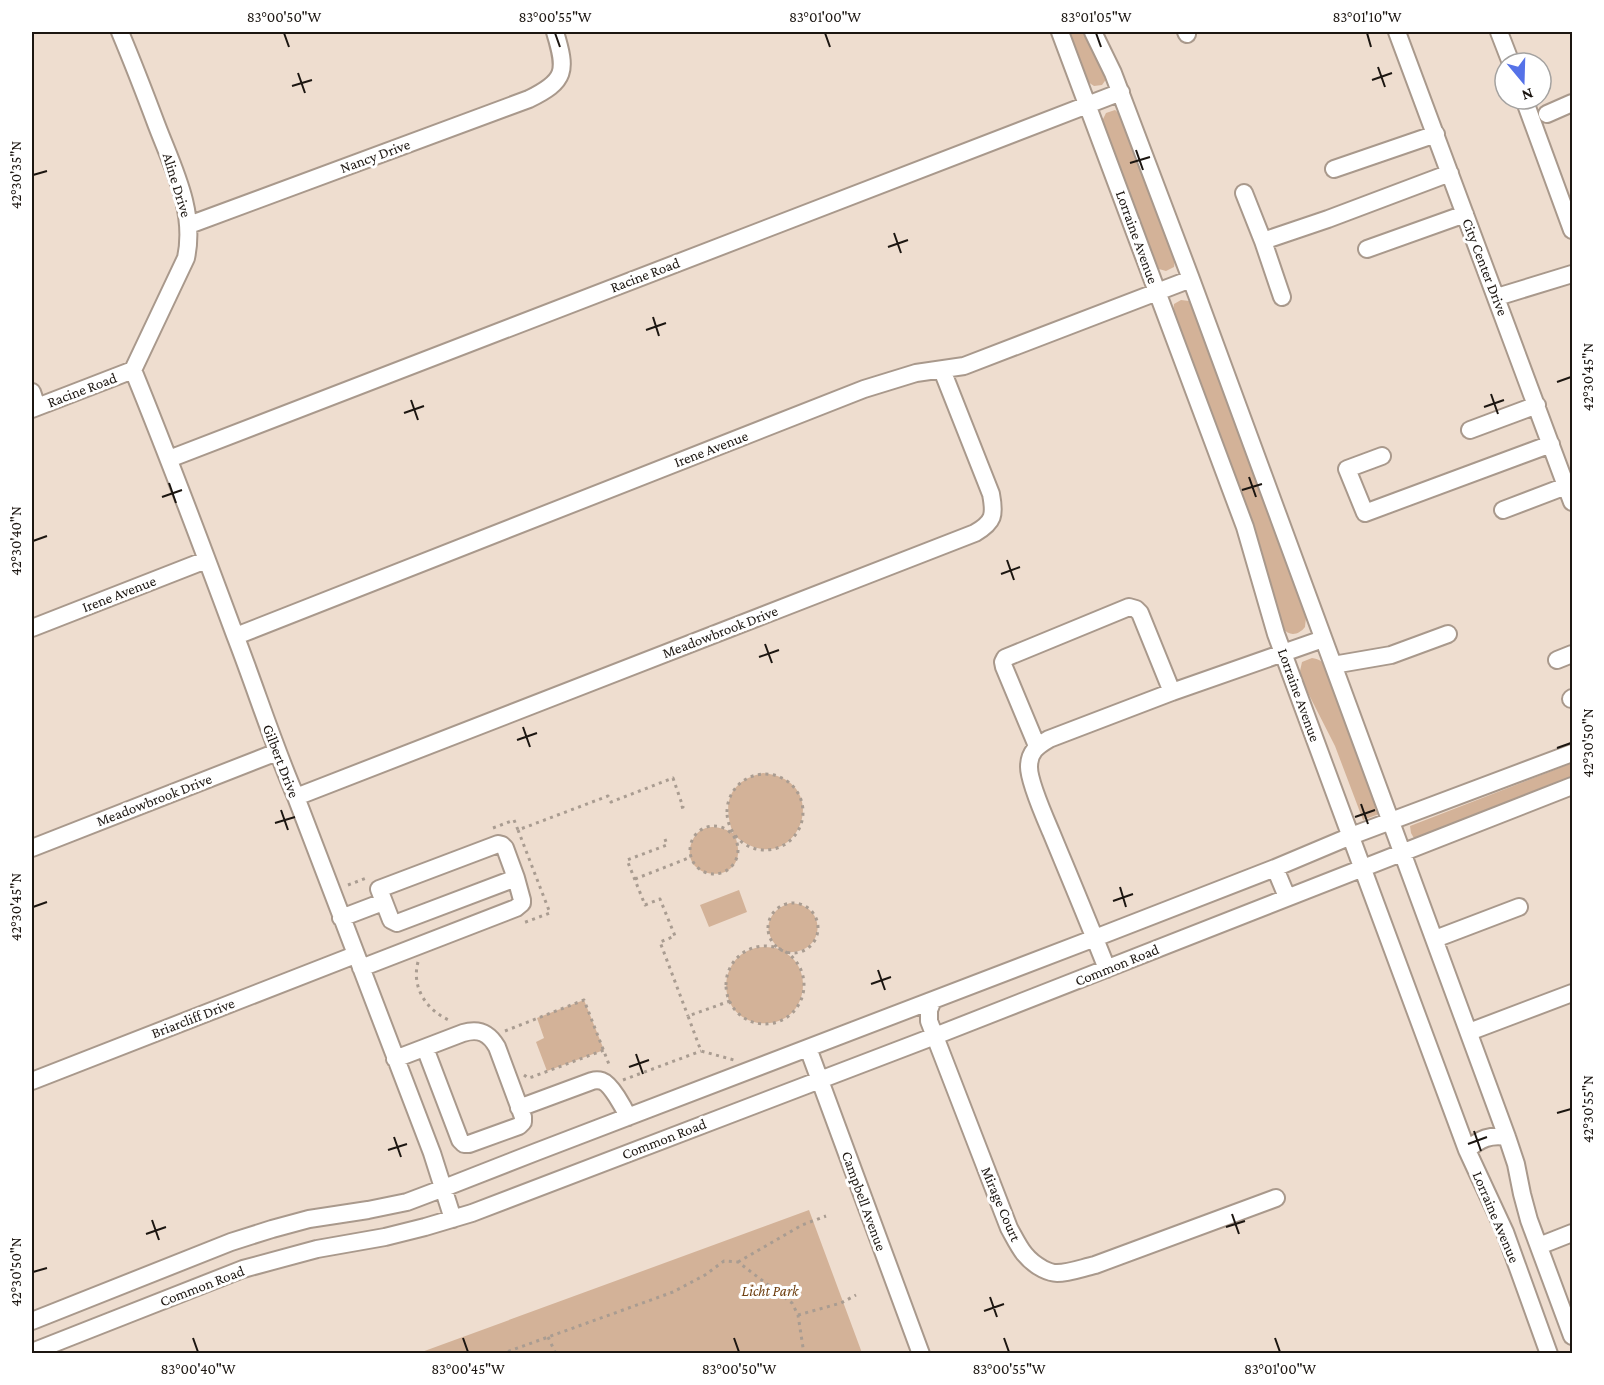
<svg xmlns="http://www.w3.org/2000/svg" width="1604" height="1385" viewBox="0 0 1604 1385" font-family="'Crimson Pro',serif">
<style>
.green{fill:#d3b298}
.lines{fill:none;stroke-linecap:round;stroke-linejoin:round}
.minor-casing{stroke:#a9998c;stroke-width:20}
.path{stroke:#a99c91;stroke-width:3;stroke-dasharray:3 4.5;stroke-linecap:butt}
.minor{stroke:#fff;stroke-width:16}
.ticks{fill:none;stroke:#1c1611;stroke-width:2}
.labels{text-anchor:middle;stroke-width:6;stroke-linejoin:round;paint-order:stroke}
.street-label{font-size:15px;fill:#1c1611;stroke:#fff}
.park-label{font-size:15px;font-style:italic;fill:#6f4012;stroke:#fff}
.neatline{fill:none;stroke:#1c1611;stroke-width:2}
.ticks-label{font-size:15px;text-anchor:middle;fill:#1c1611}
</style>
<rect width="100%" height="100%" fill="#eeddcf"/>
<!-- green -->
<path class="green" d="M 1069,32 L 1085,32 L 1106,73 L 1107,78 L 1102,85 L 1094,86 L 1088,82 Z
M 1115,110 L 1122,116 L 1175,259 L 1174,267 L 1166,271 L 1159,269 L 1156,265 L 1103,124 L 1103,119 L 1106,113 Z
M 1181,300 L 1189,301 L 1191,305 L 1306,617 L 1305,627 C 1299,635 1289,637 1283,628 L 1259,547 L 1173,312 L 1174,304 Z
M 1312,658 C 1319,659 1322,661 1325,666 L 1379,814 L 1363,820 L 1335,746 L 1304,685 L 1300,671 L 1302,662 Z
M 1572,763 L 1572,779 L 1415,840 L 1411,833 L 1410,826 Z
M 763,773 C 838,780 795,886 735,836 C 754,887 679,883 691,844 C 698,823 717,824 733,833 C 722,803 729,781 763,773 Z
M 739,890 L 747,912 L 709,927 L 700,905 Z
M 790,903 C 829,904 826,956 785,952 C 788,955 793,958 795,961 C 809,979 804,1007 785,1018 C 776,1023 768,1024 758,1023 C 706,1013 721,933 780,949 C 761,933 766,911 790,903 Z
M 584,1000 L 604,1050 L 547,1071 L 536,1042 L 544,1038 L 537,1018 Z
M 809,1210 L 862,1353 L 419,1353 Z"/>
<g class="lines">
<defs>
<path id="minor" d="M 120,32 C 133,63 145,94 157,126 C 173,168 196,211 186,258 L 133,370
M 1060,32 L 1245,527 L 1276,634 L 1348,829 L 1467,1150 L 1505,1232 L 1549,1354
M 1093,32 L 1113,73 L 1191,279 L 1507,1137 L 1516,1164 L 1522,1194 L 1529,1220 L 1572,1336
M 1186,32 L 1187,34
M 1397,32 L 1572,502
M 1499,32 L 1511,63
M 1524,99 L 1572,230
M 1547,114 L 1572,103
M 1334,169 L 1436,134
M 1244,193 L 1263,241
M 189,225 L 529,99 C 566,81 567,71 555,32
M 1367,249 L 1465,214
M 1282,297 L 1263,241 L 1328,219 L 1450,173
M 1497,297 L 1572,274
M 133,370 C 169,458 202,546 235,635 C 256,689 273,744 296,797 L 432,1153 L 453,1219
M 32,392 L 37,407
M 32,409 L 133,370
M 1470,430 L 1537,405
M 1382,456 L 1347,469 L 1365,513 L 1551,444
M 169,459 L 1121,92
M 1503,510 L 1566,486
M 32,628 L 206,560
M 236,636 L 864,389 L 916,373 L 964,366 L 1191,279
M 1557,660 L 1572,654
M 1333,665 L 1391,655 L 1448,634
M 1571,699 L 1572,698
M 1037,746 L 1004,667 L 1003,662 L 1005,658 L 1129,607 L 1136,609 L 1140,613 L 1172,692
M 296,797 L 975,533 C 994,522 995,515 991,494 L 942,370
M 498,844 L 502,845 L 505,848 L 516,878 L 397,923 L 391,920 L 379,889 Z
M 32,848 L 277,752
M 1275,868 L 1287,897
M 341,918 L 383,902
M 1435,939 L 1519,907
M 361,968 L 516,908 L 522,903 L 522,900 L 516,878
M 1107,969 C 1089,923 1070,878 1051,832 C 1045,818 1029,782 1029,767 C 1029,752 1037,746 1049,739 L 1172,692 L 1323,639
M 933,1000 L 929,1010 L 929,1021 L 1009,1228 C 1019,1246 1024,1259 1043,1269 C 1047,1271 1052,1273 1057,1273 C 1069,1273 1082,1268 1095,1265 L 1276,1198
M 1469,1032 L 1572,993
M 808,1048 L 921,1354
M 395,1059 L 463,1033 C 479,1028 489,1033 497,1047 L 523,1117 L 523,1122 L 519,1126 L 469,1144 L 464,1144 L 460,1140 L 425,1048
M 32,1081 L 355,955
M 519,1108 L 592,1081 C 595,1080 599,1080 602,1081 C 611,1084 624,1108 628,1117
M 1467,1150 C 1480,1139 1490,1134 1507,1137
M 1539,1246 L 1572,1233
M 32,1321 L 231,1242 L 272,1229 L 309,1219 L 368,1210 L 407,1202 L 444,1188 L 536,1152 L 1095,938 L 1275,868 L 1351,836 L 1572,753
M 32,1352 L 243,1269 L 317,1249 L 385,1237 L 425,1227 L 472,1213 L 935,1036 L 1572,786"/>
</defs>
<!-- minor casing -->
<use href="#minor" class="minor-casing"/>
<!-- path -->
<path class="path" d="M727 812a38 38 0 1 1 76 0a38 38 0 1 1-76 0Z
M690 850a24 24 0 1 1 48 0a24 24 0 1 1-48 0Z
M 493,828 L 514,820 L 518,830 L 608,796 L 611,802 L 673,778 L 683,807 L 679,808
M 518,830 L 550,913 L 523,923
M 665,839 L 667,845 L 627,860 L 645,905 L 660,899 L 675,936 L 660,942 L 688,1016
M 635,879 L 691,857
M 348,885 L 369,877
M768 928a25 25 0 1 1 50 0a25 25 0 1 1-50 0Z
M726 985a39 39 0 1 1 78 0a39 39 0 1 1-78 0Z
M 418,962 C 411,988 427,1011 451,1021
M 730,1001 L 688,1016 L 701,1051 L 734,1060
M 505,1031 L 584,1000 L 610,1067
M 524,1075 L 528,1078 L 532,1077 L 604,1050
M 623,1080 L 701,1051
M 738,1262 L 802,1225 L 826,1216
M 798,1315 L 841,1303 L 856,1295
M 548,1337 L 556,1354
M 501,1354 L 673,1292 L 705,1275 L 724,1261 L 738,1262 L 792,1303 L 798,1315 L 804,1354"/>
<!-- minor -->
<use href="#minor" class="minor"/>
</g>
<!-- ticks -->
<path class="ticks" d="M 284,33 L 289,47M 555,33 L 560,47M 825,33 L 830,47M 1096,33 L 1101,47M 1367,33 L 1371,47M 1378,67 L 1385,87M 298,73 L 305,93M 1372,80 L 1392,73M 292,86 L 312,80M 1136,150 L 1143,170M 1130,163 L 1150,157M 33,175 L 47,171M 894,233 L 901,253M 888,247 L 908,240M 653,317 L 659,336M 646,330 L 666,323M 1557,382 L 1571,377M 1491,394 L 1498,414M 411,400 L 418,420M 1484,407 L 1504,400M 404,413 L 424,406M 1249,477 L 1256,497M 169,483 L 176,503M 1242,490 L 1262,484M 162,497 L 182,490M 33,541 L 47,536M 1007,560 L 1014,580M 1001,574 L 1020,567M 765,644 L 772,663M 759,657 L 779,650M 523,727 L 530,747M 517,740 L 537,733M 1557,748 L 1571,743M 1361,804 L 1368,824M 281,810 L 288,830M 1355,817 L 1375,810M 275,823 L 295,817M 1120,887 L 1126,907M 1113,901 L 1133,894M 33,907 L 47,902M 878,970 L 885,990M 871,984 L 891,977M 636,1054 L 643,1074M 629,1067 L 649,1060M 1557,1113 L 1571,1109M 1474,1131 L 1481,1151M 394,1137 L 401,1157M 1468,1144 L 1487,1137M 388,1150 L 407,1144M 1232,1214 L 1239,1234M 152,1220 L 159,1240M 1226,1227 L 1245,1221M 146,1234 L 166,1227M 33,1272 L 47,1268M 990,1297 L 997,1317M 984,1311 L 1004,1304M 193,1338 L 198,1352M 463,1338 L 468,1352M 734,1338 L 739,1352M 1004,1338 L 1009,1352M 1275,1338 L 1280,1352"/>
<g class="labels">
<!-- street labels -->
<g class="street-label">
<text transform="translate(375 156) rotate(-20)" y="5">Nancy Drive</text>
<text transform="translate(177 185) rotate(73)" y="5">Aline Drive</text>
<text transform="translate(1137 237) rotate(70)" y="5">Lorraine Avenue</text>
<text transform="translate(1485 267) rotate(69)" y="5">City Center Drive</text>
<text transform="translate(645 275) rotate(-21)" y="5">Racine Road</text>
<text transform="translate(82 390) rotate(-21)" y="5">Racine Road</text>
<text transform="translate(711 449) rotate(-21)" y="5">Irene Avenue</text>
<text transform="translate(119 594) rotate(-21)" y="5">Irene Avenue</text>
<text transform="translate(720 632) rotate(-21)" y="5">Meadowbrook Drive</text>
<text transform="translate(1299 695) rotate(70)" y="5">Lorraine Avenue</text>
<text transform="translate(281 761) rotate(69)" y="5">Gilbert Drive</text>
<text transform="translate(154 800) rotate(-21)" y="5">Meadowbrook Drive</text>
<text transform="translate(1117 965) rotate(-22)" y="5">Common Road</text>
<text transform="translate(193 1018) rotate(-21)" y="5">Briarcliff Drive</text>
<text transform="translate(664 1139) rotate(-21)" y="5">Common Road</text>
<text transform="translate(864 1201) rotate(70)" y="5">Campbell Avenue</text>
<text transform="translate(1001 1204) rotate(67)" y="5">Mirage Court</text>
<text transform="translate(1496 1217) rotate(67)" y="5">Lorraine Avenue</text>
<text transform="translate(202 1286) rotate(-21)" y="5">Common Road</text>
</g>
<!-- park labels -->
<g class="park-label">
<text x="770" y="1296">Licht Park</text>
</g>
</g>
<!-- border -->
<rect width="1604" height="1385" fill="none" stroke="#ffffff" stroke-width="66"/>
<!-- north arrow -->
<g transform="translate(1523 81) rotate(161)"><circle r="28" fill="#ffffff" stroke="#a4a2a0" stroke-width="1.5"/>
<path d="M0-4.5L10 22L0 15L-10 22Z" fill="#5572e8"/>
<text y="-9" font-size="16" font-weight="bold" text-anchor="middle" fill="#1c1611">N</text>
</g>
<rect x="33" y="33" width="1538" height="1319" class="neatline"/>
<g class="ticks-label">
<text x="284" y="22">83°00'50"W</text>
<text x="555" y="22">83°00'55"W</text>
<text x="825" y="22">83°01'00"W</text>
<text x="1096" y="22">83°01'05"W</text>
<text x="1367" y="22">83°01'10"W</text>
<text transform="translate(16 175) rotate(-90)" y="5">42°30'35"N</text>
<text transform="translate(1588 377) rotate(-90)" y="5">42°30'45"N</text>
<text transform="translate(16 541) rotate(-90)" y="5">42°30'40"N</text>
<text transform="translate(1588 743) rotate(-90)" y="5">42°30'50"N</text>
<text transform="translate(16 907) rotate(-90)" y="5">42°30'45"N</text>
<text transform="translate(1588 1109) rotate(-90)" y="5">42°30'55"N</text>
<text transform="translate(16 1272) rotate(-90)" y="5">42°30'50"N</text>
<text x="198" y="1374">83°00'40"W</text>
<text x="468" y="1374">83°00'45"W</text>
<text x="739" y="1374">83°00'50"W</text>
<text x="1009" y="1374">83°00'55"W</text>
<text x="1280" y="1374">83°01'00"W</text>
</g>
</svg>
